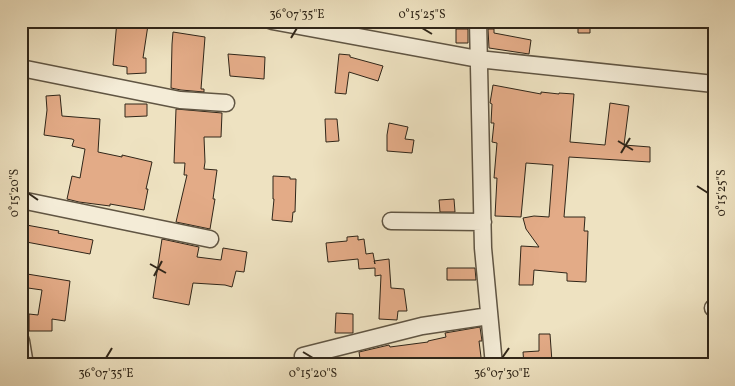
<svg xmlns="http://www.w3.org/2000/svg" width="735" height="386" viewBox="0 0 735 386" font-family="Vollkorn,serif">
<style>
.building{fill:#e3ab87;stroke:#302619}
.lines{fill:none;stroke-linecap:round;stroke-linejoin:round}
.minor-casing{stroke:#605543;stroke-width:19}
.minor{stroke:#f4ecd7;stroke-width:16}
.ticks{fill:none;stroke:#302619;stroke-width:2}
.neatline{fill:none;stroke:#302619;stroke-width:2}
.ticks-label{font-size:12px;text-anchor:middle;fill:#302619}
</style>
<rect width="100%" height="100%" fill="#eee2c1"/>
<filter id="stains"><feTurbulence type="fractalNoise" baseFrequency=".004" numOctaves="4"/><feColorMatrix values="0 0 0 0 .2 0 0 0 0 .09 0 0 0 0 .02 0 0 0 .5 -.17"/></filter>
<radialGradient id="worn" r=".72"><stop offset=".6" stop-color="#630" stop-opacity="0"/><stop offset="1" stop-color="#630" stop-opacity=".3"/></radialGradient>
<!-- building -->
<path class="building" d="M 117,21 L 148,25 L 143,58 L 146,58 L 146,73 L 127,74 L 127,67 L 113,65 Z
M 578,21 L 590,21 L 590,33 L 578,33 Z
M 456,29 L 468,29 L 468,43 L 456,43 Z
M 488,29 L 494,29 L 494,33 L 531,40 L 529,54 L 489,48 Z
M 173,32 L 205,37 L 201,89 L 204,89 L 204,92 L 181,90 L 171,88 L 172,44 Z
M 228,54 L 265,57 L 264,79 L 230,76 Z
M 339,54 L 350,55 L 350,57 L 383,66 L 378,81 L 349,72 L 346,94 L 335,93 Z
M 493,85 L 541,94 L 541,92 L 559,94 L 559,93 L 574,94 L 570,142 L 605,145 L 610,103 L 629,106 L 624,145 L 650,147 L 650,162 L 569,157 L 564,217 L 585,217 L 584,231 L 588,231 L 586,282 L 567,281 L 567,273 L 534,270 L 533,285 L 519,285 L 521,246 L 539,247 L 526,229 L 523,218 L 534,216 L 549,217 L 553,165 L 526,163 L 521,217 L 495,216 L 497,178 L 494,178 L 497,143 L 492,142 L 494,123 L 491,123 L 492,104 L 490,103 Z
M 60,95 L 62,116 L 100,119 L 98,152 L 122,157 L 122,155 L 152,162 L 146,189 L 148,189 L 144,210 L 110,204 L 110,206 L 79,202 L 67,199 L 72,176 L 80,178 L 85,149 L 72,146 L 74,140 L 72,139 L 44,135 L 47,110 L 46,96 Z
M 125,104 L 147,104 L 147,116 L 125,117 Z
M 176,109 L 222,113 L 221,137 L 204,137 L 205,162 L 204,169 L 217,170 L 213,199 L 215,199 L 210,229 L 176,222 L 187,175 L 184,175 L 185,163 L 174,163 Z
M 325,119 L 337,119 L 339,141 L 326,142 Z
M 389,123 L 408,127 L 405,139 L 414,140 L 412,153 L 387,151 L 387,135 Z
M 273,176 L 290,177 L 290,179 L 296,179 L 295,212 L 293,212 L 292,222 L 272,220 L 274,199 L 273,199 Z
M 454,199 L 455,212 L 440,212 L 439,200 Z
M 21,224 L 59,231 L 58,233 L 93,240 L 90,254 L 21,241 Z
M 358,236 L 358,240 L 364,239 L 366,254 L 373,253 L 375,264 L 374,261 L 389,259 L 391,288 L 404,289 L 407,311 L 398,311 L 397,320 L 379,319 L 381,275 L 375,276 L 375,268 L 359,269 L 358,259 L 328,262 L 326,243 L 347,241 L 347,237 Z
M 162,239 L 199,247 L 197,257 L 221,260 L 223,248 L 247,252 L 244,272 L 236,271 L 232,287 L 225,285 L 193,283 L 189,305 L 153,298 Z
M 447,268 L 475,268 L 476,280 L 447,280 Z
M 21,273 L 70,281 L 65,321 L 52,319 L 52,331 L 29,331 L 29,314 L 38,315 L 42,290 L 21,287 Z
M 336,313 L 353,314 L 353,333 L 335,333 Z
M 480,327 L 482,341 L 479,341 L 482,365 L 411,365 L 410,359 L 379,365 L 361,365 L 359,352 L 389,345 L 390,347 L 428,342 L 428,341 L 446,337 L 445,333 Z
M 539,334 L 550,334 L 552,362 L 539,365 L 524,365 L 523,352 L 539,351 Z"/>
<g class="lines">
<defs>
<path id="minor" d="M 272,21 L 478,59 L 714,84
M 478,21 L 483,248 L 494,365
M 21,68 L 180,100 L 226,103
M 21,200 L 210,239
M 391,221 L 483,222
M 713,308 L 714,308
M 21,341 L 25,365
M 303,356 L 422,326 L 489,316"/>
</defs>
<!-- minor casing -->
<use href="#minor" class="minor-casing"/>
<!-- minor -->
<use href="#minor" class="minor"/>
</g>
<!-- ticks -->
<path class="ticks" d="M 422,28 L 432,34M 291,38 L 297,28M 618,141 L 633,150M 621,153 L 630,138M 697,186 L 708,193M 28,193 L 38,200M 150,264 L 166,273M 154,276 L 162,261M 303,352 L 313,358M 106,358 L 112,348M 502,358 L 509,348"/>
<!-- margin -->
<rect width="735" height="386" fill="none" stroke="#eee2c1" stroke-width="55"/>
<rect x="28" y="28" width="680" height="330" class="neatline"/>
<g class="ticks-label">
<text x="297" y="18">36°07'35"E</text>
<text x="422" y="18">0°15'25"S</text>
<text transform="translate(721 193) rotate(-90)" y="4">0°15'25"S</text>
<text transform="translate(14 193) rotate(-90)" y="4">0°15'20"S</text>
<text x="106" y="377">36°07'35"E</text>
<text x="313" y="377">0°15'20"S</text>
<text x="502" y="377">36°07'30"E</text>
</g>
<rect width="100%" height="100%" filter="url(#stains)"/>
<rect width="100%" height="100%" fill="url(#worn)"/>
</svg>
